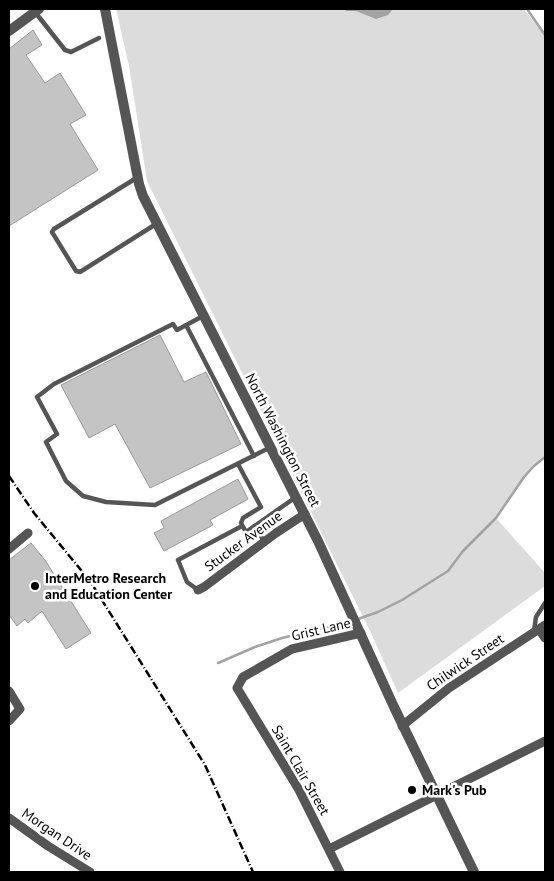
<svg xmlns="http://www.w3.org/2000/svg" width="554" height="881" viewBox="0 0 554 881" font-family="'PT Sans',sans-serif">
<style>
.green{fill:#dcdcdc}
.water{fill:#a3a3a3}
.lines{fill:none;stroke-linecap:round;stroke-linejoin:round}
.stream{stroke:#a3a3a3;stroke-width:2.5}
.building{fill:#c4c4c4;stroke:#999}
.service{stroke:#555;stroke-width:4.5}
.minor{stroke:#555;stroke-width:9}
.tertiary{stroke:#555;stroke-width:10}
.rail{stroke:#000;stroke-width:2.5;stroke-dasharray:8 2.5 1 2.5;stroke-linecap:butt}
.poi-dot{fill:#000;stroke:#fff;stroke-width:2}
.labels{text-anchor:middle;stroke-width:5;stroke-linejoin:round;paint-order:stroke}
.street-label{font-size:14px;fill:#000;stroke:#fff}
.poi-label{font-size:14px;font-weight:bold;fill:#000;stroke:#fff;text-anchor:start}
</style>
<rect width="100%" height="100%" fill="#fff"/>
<!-- green -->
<path class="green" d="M 116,9 L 524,9 L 545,36 L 545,458 L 534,466 L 496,518 L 545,573 L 545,586 L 398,693 L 371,633 L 147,181 L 129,66 Z"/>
<!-- water -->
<path class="water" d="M 344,9 L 393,9 L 388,15 L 376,19 L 356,11 L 346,11 Z"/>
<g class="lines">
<!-- stream -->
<path class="stream" d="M 527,9 L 545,35
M 358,619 L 378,612 L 402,600 L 448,571 L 463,551 L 496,518 L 524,477 L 534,466 L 545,457
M 218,663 L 255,647 L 282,638 L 352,621"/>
</g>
<!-- building -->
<path class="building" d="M 33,30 L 42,45 L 26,55 L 45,83 L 60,73 L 86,115 L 70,124 L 98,170 L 9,226 L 9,49 Z
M 160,335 L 184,382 L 206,372 L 241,444 L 150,488 L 115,424 L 89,438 L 61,385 Z
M 238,479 L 248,499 L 210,520 L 213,525 L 164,551 L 154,533 L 164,528 L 161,521 Z
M 31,543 L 45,560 L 91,633 L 66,649 L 42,611 L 28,623 L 25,619 L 17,626 L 9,615 L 9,560 Z"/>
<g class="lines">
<!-- service -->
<path class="service" d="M 35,12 L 65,50 L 71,52 L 99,38
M 138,177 L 54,229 L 52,232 L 76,271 L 80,272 L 156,224
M 203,316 L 177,330 L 173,324 L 54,384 L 37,397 L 57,434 L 46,442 L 66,481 L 83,496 L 106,502 L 155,505 L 271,447
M 186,325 L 254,456
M 238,464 L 261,507 L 243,518 L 241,523 L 246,532 L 296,497
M 254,526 L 264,541
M 198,590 L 187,582 L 178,560 L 242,526
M 534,631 L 536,617 L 545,603"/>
<!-- minor -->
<path class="minor" d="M 9,549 L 28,533
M 198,590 L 204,587 L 276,533 L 305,514
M 539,629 L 545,638
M 9,691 L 20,709 L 9,721
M 402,726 L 449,688 L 545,625
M 9,818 L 48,846 L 90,872
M 329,849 L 545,741
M 340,872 L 299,790 L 237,688 L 243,677 L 292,649 L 361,633"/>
<!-- tertiary -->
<path class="tertiary" d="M 105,9 L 139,184 L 143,196 L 318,541 L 394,707 L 474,872
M 9,31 L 39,9"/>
<!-- rail -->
<path class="rail" d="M 9,476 L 34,513 L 90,581 L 205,765 L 253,872"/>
</g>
<!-- markers -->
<g class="poi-dot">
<circle cx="35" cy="586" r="5"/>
<circle cx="412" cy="790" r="5"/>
</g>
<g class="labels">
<!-- street labels -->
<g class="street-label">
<text transform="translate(283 440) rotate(63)" y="5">North Washington Street</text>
<text transform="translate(243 541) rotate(-36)" y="5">Stucker Avenue</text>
<text transform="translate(321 629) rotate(-13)" y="5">Grist Lane</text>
<text transform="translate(465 662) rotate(-34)" y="5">Chilwick Street</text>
<text transform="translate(301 770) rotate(60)" y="5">Saint Clair Street</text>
<text transform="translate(57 834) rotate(34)" y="5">Morgan Drive</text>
</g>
<!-- poi labels -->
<g class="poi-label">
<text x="45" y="583">InterMetro Research<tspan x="45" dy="16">and Education Center</tspan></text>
<text x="422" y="795">Mark's Pub</text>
</g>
</g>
<!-- border -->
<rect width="554" height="881" fill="none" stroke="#000000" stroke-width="20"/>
</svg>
